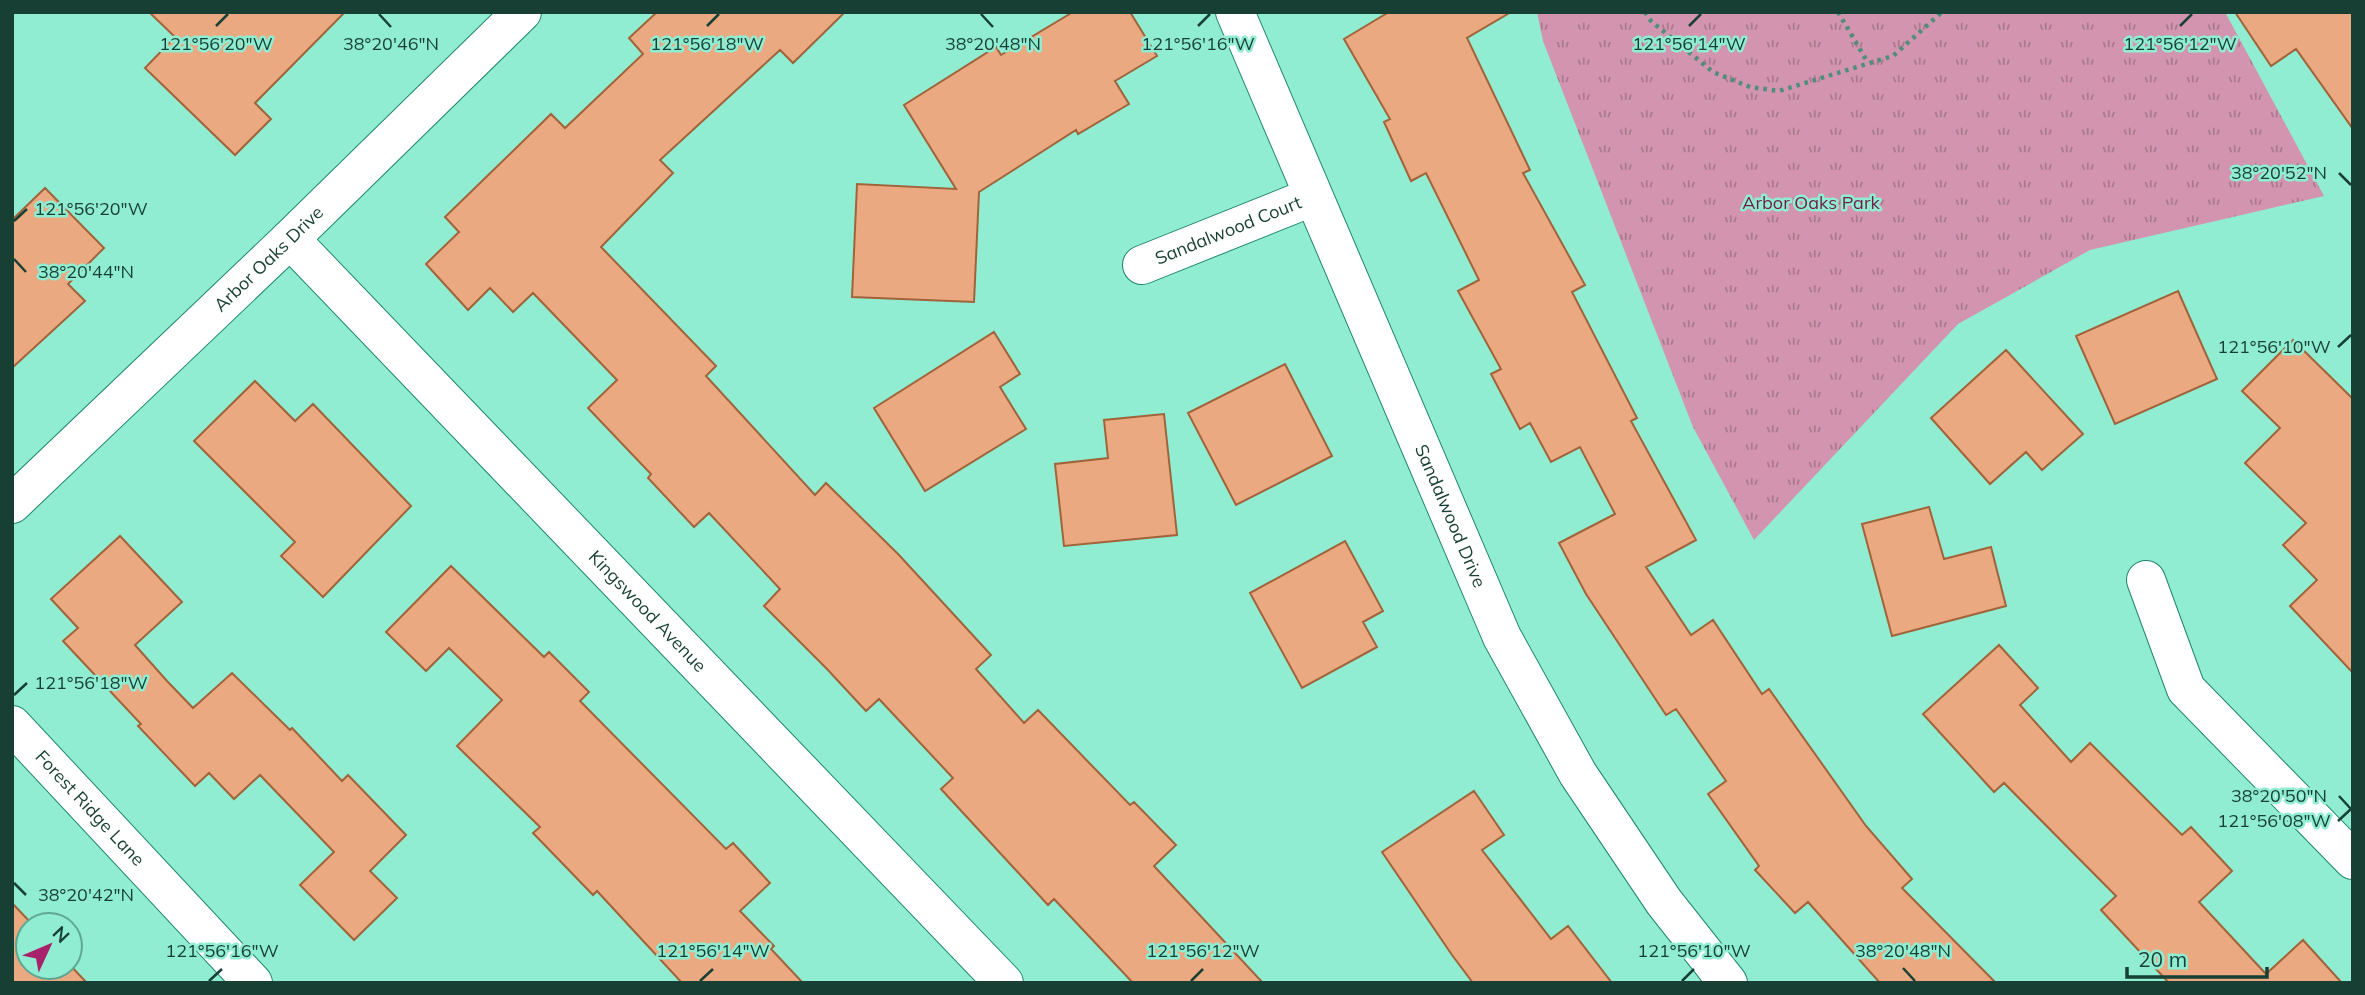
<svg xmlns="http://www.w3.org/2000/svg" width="2365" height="995" viewBox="0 0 2365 995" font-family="Mulish,sans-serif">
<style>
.park{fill:url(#park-tufts)}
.building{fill:#eaa981;stroke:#a1633a;stroke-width:2}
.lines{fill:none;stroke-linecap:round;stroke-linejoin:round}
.minor-casing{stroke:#1f866e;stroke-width:40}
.path{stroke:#4e8e7b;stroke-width:4.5;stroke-dasharray:3.5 5;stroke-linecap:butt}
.minor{stroke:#fff;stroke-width:38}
.ticks{fill:none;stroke:#173f34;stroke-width:2.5}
.labels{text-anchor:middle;stroke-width:5;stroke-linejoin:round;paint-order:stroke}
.park-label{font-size:18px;fill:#701c47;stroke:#90edd2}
.street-label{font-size:18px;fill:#173f34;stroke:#90edd2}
.ticks-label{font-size:18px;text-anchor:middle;fill:#173f34;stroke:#90edd2;stroke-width:5;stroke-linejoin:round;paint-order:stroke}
</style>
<defs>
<pattern id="park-tufts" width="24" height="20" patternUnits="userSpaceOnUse" patternTransform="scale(1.75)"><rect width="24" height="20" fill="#d294ae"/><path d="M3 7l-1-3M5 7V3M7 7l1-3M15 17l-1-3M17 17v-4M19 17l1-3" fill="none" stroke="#a97a8e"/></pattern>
</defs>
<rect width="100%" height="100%" fill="#90edd2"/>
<!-- park -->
<path class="park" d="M 1537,12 L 2225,12 L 2324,196 L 2090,250 L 1958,324 L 1754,540 L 1693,427 L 1543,41 Z"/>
<!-- building -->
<path class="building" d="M 149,12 L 345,12 L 255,103 L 271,119 L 235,155 L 145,68 L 175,37 Z
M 657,12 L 845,12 L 793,63 L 780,50 L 660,160 L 673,173 L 601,247 L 716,366 L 706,376 L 815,495 L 826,483 L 899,555 L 991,655 L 976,669 L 1024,723 L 1038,710 L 1130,805 L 1134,802 L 1176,845 L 1154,866 L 1263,983 L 1133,983 L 1054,899 L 1048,905 L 941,789 L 953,778 L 879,699 L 866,711 L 827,669 L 764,606 L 780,589 L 709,513 L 694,527 L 648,478 L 651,474 L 588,408 L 617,380 L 533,293 L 513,312 L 490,288 L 468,310 L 426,264 L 459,232 L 445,217 L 551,114 L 565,128 L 643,54 L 629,38 Z
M 1073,12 L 1130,12 L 1157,56 L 1115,81 L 1129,104 L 1078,134 L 1076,130 L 979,192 L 974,302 L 852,297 L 857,184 L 956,189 L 904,105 L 996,47 L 1001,55 Z
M 1389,12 L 1511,12 L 1467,38 L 1530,170 L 1523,173 L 1585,285 L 1572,292 L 1637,418 L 1631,421 L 1696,540 L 1646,567 L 1691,635 L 1713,620 L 1762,694 L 1769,689 L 1866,826 L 1912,879 L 1902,888 L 1996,983 L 1880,983 L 1808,902 L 1795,913 L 1755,870 L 1759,866 L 1708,794 L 1726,781 L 1676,709 L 1666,715 L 1586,594 L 1559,543 L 1615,514 L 1580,447 L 1551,462 L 1530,423 L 1520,429 L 1491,374 L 1501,369 L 1458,291 L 1479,280 L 1426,173 L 1411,181 L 1384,122 L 1390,119 L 1344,39 Z
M 2235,12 L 2353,12 L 2353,129 L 2296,49 L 2271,66 Z
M 45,188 L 104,248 L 68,284 L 85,301 L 12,368 L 12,220 Z
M 2178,291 L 2217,379 L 2115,424 L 2076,336 Z
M 994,332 L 1020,374 L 1000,387 L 1026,429 L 925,491 L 874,408 Z
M 2293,340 L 2353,399 L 2353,673 L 2290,606 L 2317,580 L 2283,545 L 2306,523 L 2245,463 L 2280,428 L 2242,391 Z
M 2006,350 L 2083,434 L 2042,470 L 2026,452 L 1990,484 L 1931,418 Z
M 1285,364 L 1332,456 L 1236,505 L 1188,413 Z
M 255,381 L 295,421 L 313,404 L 411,506 L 323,597 L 281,556 L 295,542 L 194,441 Z
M 1164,414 L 1177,535 L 1064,546 L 1055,464 L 1108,458 L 1104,420 Z
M 1929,507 L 1944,559 L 1991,547 L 2006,606 L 1892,636 L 1862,524 Z
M 120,536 L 182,602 L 135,645 L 167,681 L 193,708 L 232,673 L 290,730 L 292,728 L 342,781 L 348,775 L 406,835 L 370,871 L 397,898 L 354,940 L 300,885 L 334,852 L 260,775 L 234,799 L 209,773 L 195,786 L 138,726 L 141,724 L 63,641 L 78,628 L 51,599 Z
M 1345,541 L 1383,611 L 1363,622 L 1377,647 L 1302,688 L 1250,593 Z
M 451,566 L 544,657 L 549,652 L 589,692 L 580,701 L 726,849 L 733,843 L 770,883 L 740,911 L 774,946 L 771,949 L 803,983 L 682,983 L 597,891 L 593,895 L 533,833 L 540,827 L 457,746 L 502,700 L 449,648 L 426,671 L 386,632 Z
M 1999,645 L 2038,688 L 2020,705 L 2071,762 L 2090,743 L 2182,835 L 2191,827 L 2232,871 L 2199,902 L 2266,974 L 2303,940 L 2342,983 L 2169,983 L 2101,910 L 2116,896 L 2004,783 L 1994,792 L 1923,714 Z
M 1474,791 L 1504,835 L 1482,850 L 1551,939 L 1568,926 L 1612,983 L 1473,983 L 1452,955 L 1382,852 Z
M 12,903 L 33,925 L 28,925 L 28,967 L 70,967 L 70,965 L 87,983 L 12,983 Z"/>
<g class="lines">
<defs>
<g id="minor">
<path id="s1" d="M 1235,12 L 1502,637 L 1578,774 L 1664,902 L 1728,983"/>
<path id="s2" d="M 290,239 L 1004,983"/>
<path id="s3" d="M 1142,265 L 1312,197"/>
<path id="s4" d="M 12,504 L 290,239 L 522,12"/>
<path d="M 2146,580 L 2186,689 L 2353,860"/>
<path id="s5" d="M 12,725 L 253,983"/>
</g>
</defs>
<!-- minor casing -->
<use href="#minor" class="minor-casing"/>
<!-- path -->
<path class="path" d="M 1645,12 L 1651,21 L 1713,72 L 1750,87 L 1779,91 L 1893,56 L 1942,12
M 1838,12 L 1868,63"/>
<!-- minor -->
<use href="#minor" class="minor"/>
</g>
<!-- ticks -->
<path class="ticks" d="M 379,14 L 391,27M 981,14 L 993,27M 216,26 L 228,14M 707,26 L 719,14M 1198,26 L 1210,14M 1689,26 L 1701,14M 2180,26 L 2192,14M 2339,173 L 2351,185M 14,221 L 27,209M 14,259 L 26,272M 2338,347 L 2351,335M 14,695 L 27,683M 2339,796 L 2351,809M 2338,821 L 2351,809M 14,883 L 26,895M 1903,968 L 1915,981M 209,981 L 222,969M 700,981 L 713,969M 1191,981 L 1203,969M 1682,981 L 1694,969"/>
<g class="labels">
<!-- park labels -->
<g class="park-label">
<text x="1811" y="209">Arbor Oaks Park</text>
</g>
<!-- street labels -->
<g class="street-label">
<text dy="6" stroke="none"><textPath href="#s3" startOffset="93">Sandalwood Court</textPath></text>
<text dy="6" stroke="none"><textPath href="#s4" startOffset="355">Arbor Oaks Drive</textPath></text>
<text dy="6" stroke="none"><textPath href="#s1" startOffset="548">Sandalwood Drive</textPath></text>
<text dy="6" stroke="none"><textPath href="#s2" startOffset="516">Kingswood Avenue</textPath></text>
<text dy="6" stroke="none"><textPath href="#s5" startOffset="114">Forest Ridge Lane</textPath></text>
</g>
</g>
<g class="ticks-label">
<text x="216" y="50">121°56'20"W</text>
<text x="707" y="50">121°56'18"W</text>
<text x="1198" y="50">121°56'16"W</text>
<text x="1689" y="50">121°56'14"W</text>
<text x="2180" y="50">121°56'12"W</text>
<text x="391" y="50">38°20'46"N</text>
<text x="993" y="50">38°20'48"N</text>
<text x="2279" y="179">38°20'52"N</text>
<text x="91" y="215">121°56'20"W</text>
<text x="86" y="278">38°20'44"N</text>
<text x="2274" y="353">121°56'10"W</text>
<text x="91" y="689">121°56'18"W</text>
<text x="2279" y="802">38°20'50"N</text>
<text x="2274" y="827">121°56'08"W</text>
<text x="86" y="901">38°20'42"N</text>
<text x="1903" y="957">38°20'48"N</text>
<text x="222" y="957">121°56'16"W</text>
<text x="713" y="957">121°56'14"W</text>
<text x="1203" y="957">121°56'12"W</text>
<text x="1694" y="957">121°56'10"W</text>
</g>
<!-- border -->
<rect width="2365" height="995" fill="none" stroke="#173f34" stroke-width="28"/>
<!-- north arrow -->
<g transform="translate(49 946) rotate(46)"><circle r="33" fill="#90edd2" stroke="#60a793" stroke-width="2"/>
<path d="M0-5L12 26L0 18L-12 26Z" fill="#a8226b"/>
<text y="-10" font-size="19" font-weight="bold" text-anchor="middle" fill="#173f34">N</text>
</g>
<!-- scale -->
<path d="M2127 967v10h140v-10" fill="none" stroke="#173f34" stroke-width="3.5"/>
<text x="2138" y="967" font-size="21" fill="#173f34" stroke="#90edd2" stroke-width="5" paint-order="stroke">20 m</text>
</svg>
